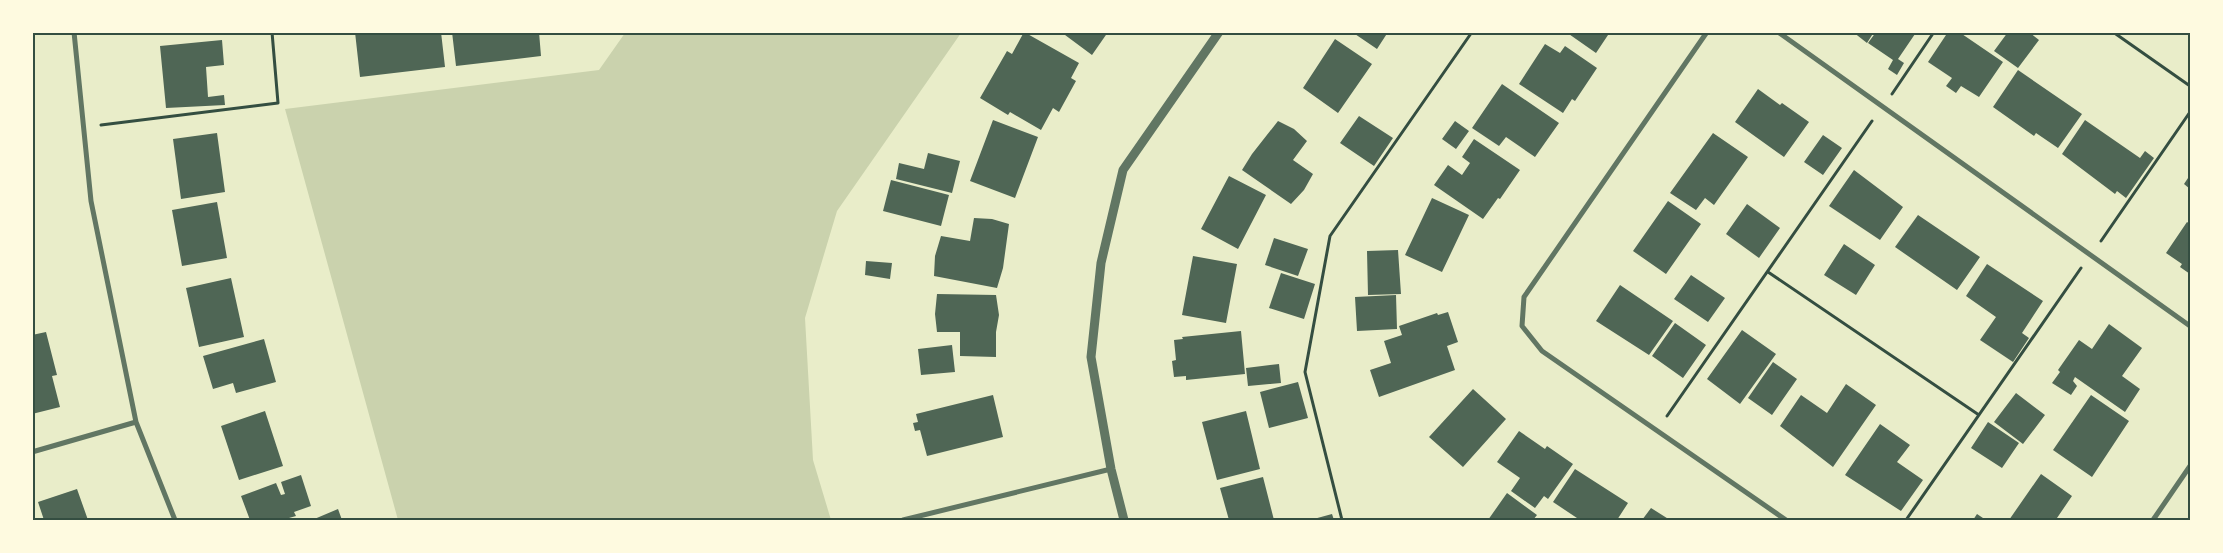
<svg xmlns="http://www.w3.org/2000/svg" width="2223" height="553" viewBox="0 0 2223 553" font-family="'Public Sans',sans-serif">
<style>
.green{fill:#cad2ad}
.building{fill:#4f6655}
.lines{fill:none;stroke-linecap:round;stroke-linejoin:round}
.path{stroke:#344e41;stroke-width:3}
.minor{stroke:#617663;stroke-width:5}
.tertiary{stroke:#617663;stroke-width:9}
.neatline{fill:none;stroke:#344e41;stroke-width:2}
</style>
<rect width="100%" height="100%" fill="#e9edc9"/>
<!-- green -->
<path class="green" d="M 625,33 L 961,33 L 837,211 L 805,318 L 813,460 L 831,520 L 398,520 L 285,109 L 599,70 Z"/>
<!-- building -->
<path class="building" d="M 355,32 L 441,32 L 445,67 L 360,77 Z
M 452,32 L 539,32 L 541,56 L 456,66 Z
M 1024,32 L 1079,63 L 1071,78 L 1076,81 L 1059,112 L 1053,108 L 1041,130 L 1010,112 L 1008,115 L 980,98 L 1007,51 L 1012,54 Z
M 1061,32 L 1108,32 L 1092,55 Z
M 1352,32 L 1388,32 L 1377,49 Z
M 1566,32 L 1610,32 L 1596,53 Z
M 1853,32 L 1874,32 L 1867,43 Z
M 1876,32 L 1915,34 L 1898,59 L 1904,63 L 1897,75 L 1888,69 L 1893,60 L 1868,43 Z
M 1948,32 L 1959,32 L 2003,62 L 1979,97 L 1961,86 L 1956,93 L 1946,86 L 1952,78 L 1928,62 Z
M 2008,32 L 2029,32 L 2039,40 L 2018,68 L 1994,51 Z
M 1335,39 L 1372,64 L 1338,113 L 1303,88 Z
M 222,40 L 224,65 L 206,67 L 208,97 L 224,95 L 225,105 L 166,108 L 160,46 Z
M 1545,44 L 1560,53 L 1565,46 L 1597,68 L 1575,101 L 1572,99 L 1563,113 L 1519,84 Z
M 2018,70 L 2082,114 L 2058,148 L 2036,133 L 2034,136 L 1993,107 Z
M 1502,84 L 1559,123 L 1535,157 L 1506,137 L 1499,146 L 1472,128 Z
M 1758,89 L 1780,105 L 1782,103 L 1809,122 L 1784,157 L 1735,122 Z
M 1359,116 L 1393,138 L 1374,166 L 1340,143 Z
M 993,120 L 1038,137 L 1015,198 L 970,181 Z
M 2085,120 L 2140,158 L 2145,151 L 2154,158 L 2126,198 L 2117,191 L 2115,194 L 2062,154 Z
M 1278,121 L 1294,129 L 1307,141 L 1293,160 L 1313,174 L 1304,190 L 1291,204 L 1242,170 L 1252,154 Z
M 1455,121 L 1469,131 L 1456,149 L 1442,139 Z
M 217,133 L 225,192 L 181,199 L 173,139 Z
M 1713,133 L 1748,157 L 1714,205 L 1705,198 L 1696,210 L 1670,193 Z
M 1823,135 L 1842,148 L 1823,175 L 1804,162 Z
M 1474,139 L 1520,170 L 1500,199 L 1498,198 L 1483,219 L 1434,185 L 1448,165 L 1462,175 L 1470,163 L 1462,157 Z
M 928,153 L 960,161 L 952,193 L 896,179 L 899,163 L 924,169 Z
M 1854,170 L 1903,207 L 1880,240 L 1829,206 Z
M 2190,175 L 2190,189 L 2184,184 Z
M 1229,176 L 1266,195 L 1238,249 L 1201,229 Z
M 891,180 L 949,195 L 941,226 L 883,211 Z
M 1432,198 L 1469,215 L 1442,272 L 1405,255 Z
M 1668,201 L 1701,224 L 1666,274 L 1633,251 Z
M 217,202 L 227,258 L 182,266 L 172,210 Z
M 1747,204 L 1780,228 L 1759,258 L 1726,234 Z
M 1918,215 L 1980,257 L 1957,290 L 1895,247 Z
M 974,218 L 992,219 L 1009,224 L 1003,268 L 997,288 L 934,276 L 935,256 L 941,236 L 970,241 Z
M 2187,222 L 2190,224 L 2190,274 L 2180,267 L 2182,264 L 2166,253 Z
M 1274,238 L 1308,249 L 1298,276 L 1265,265 Z
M 1844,244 L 1875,265 L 1856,295 L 1824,275 Z
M 1398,250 L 1401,294 L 1368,295 L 1367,251 Z
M 1193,256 L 1237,264 L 1226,323 L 1182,315 Z
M 866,261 L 892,263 L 890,279 L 865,275 Z
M 1987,264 L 2043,301 L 2022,333 L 2029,338 L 2013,362 L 1980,340 L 1996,317 L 1966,296 Z
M 1281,273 L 1315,284 L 1304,319 L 1269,308 Z
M 1691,275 L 1725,298 L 1708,322 L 1674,299 Z
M 231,278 L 244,337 L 199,347 L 186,288 Z
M 1620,285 L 1673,321 L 1649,355 L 1596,321 Z
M 937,294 L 996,295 L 999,315 L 996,332 L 996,357 L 960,356 L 960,332 L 937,332 L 935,314 Z
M 1396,295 L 1397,329 L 1357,331 L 1355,297 Z
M 1448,312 L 1458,342 L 1447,346 L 1455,370 L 1379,397 L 1370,370 L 1391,363 L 1384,341 L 1402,335 L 1399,326 L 1437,313 L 1438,315 Z
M 1675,323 L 1706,345 L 1683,378 L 1652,356 Z
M 2109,324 L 2142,348 L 2122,376 L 2140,389 L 2125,412 L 2075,377 L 2073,381 L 2077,386 L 2071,395 L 2052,383 L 2060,372 L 2058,370 L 2079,340 L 2092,349 Z
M 1742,330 L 1776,354 L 1740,404 L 1707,379 Z
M 1241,331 L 1245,374 L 1186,380 L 1186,376 L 1174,377 L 1172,361 L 1176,360 L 1174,340 L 1183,339 L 1182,337 Z
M 46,332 L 57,375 L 52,376 L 60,407 L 32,414 L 32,335 Z
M 264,339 L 276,382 L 236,393 L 233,383 L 213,389 L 203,356 Z
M 952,345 L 955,372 L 921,375 L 918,349 Z
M 1773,362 L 1797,379 L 1772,415 L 1748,398 Z
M 1279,364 L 1281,383 L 1248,386 L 1246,368 Z
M 1298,382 L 1308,418 L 1269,428 L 1260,392 Z
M 1846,384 L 1876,405 L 1833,467 L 1780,426 L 1801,395 L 1827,413 Z
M 1473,389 L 1506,419 L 1463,467 L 1429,437 Z
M 2016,393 L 2045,415 L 2023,444 L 1994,422 Z
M 993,395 L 1003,437 L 927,456 L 920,430 L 915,431 L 913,423 L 918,422 L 916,414 Z
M 2091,395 L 2129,421 L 2092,477 L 2053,450 Z
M 265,411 L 283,466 L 239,480 L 221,426 Z
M 1246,411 L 1260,469 L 1217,480 L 1202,422 Z
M 1988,422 L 2019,443 L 2002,468 L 1971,448 Z
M 1880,424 L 1910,445 L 1897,462 L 1923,480 L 1901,511 L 1845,475 Z
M 1519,431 L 1545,449 L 1547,446 L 1573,464 L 1548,499 L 1544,496 L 1535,508 L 1511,491 L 1520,478 L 1497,462 Z
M 1575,469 L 1628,503 L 1617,520 L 1580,520 L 1553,502 Z
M 2041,474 L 2072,496 L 2057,518 L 2060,520 L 2009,520 Z
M 301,475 L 311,506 L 294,512 L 296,516 L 289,518 L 290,520 L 250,520 L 241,496 L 276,483 L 281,495 L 285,494 L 281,482 Z
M 1263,477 L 1274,520 L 1229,520 L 1220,488 Z
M 77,489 L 88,520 L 44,520 L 38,502 Z
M 1507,493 L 1537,515 L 1533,520 L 1488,520 Z
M 1651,508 L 1670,520 L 1642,520 Z
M 338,509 L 342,520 L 312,520 Z
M 1332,514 L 1334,520 L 1310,520 Z
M 1977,514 L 1986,520 L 1973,520 Z"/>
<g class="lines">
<!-- path -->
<path class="path" d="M 2113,32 L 2190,86
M 1892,94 L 1934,32
M 101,125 L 278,103 L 272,32
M 2101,241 L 2190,112
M 1768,272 L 1979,415
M 1667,416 L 1872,121
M 1342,520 L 1305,372 L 1330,236 L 1472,32
M 1906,520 L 2081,268"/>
<!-- minor -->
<path class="minor" d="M 74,32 L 91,201 L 136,422 L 175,520
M 1707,32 L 1524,297 L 1522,326 L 1542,351 L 1786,520
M 1778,32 L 2190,326
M 32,452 L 136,422
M 903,520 L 1111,469
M 2153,520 L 2190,466"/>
<!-- tertiary -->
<path class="tertiary" d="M 1124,520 L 1111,469 L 1091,357 L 1101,263 L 1123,170 L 1219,32"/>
</g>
<!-- border -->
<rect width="2223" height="553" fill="none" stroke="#fefae0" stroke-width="68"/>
<rect x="34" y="34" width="2155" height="485" class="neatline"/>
</svg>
